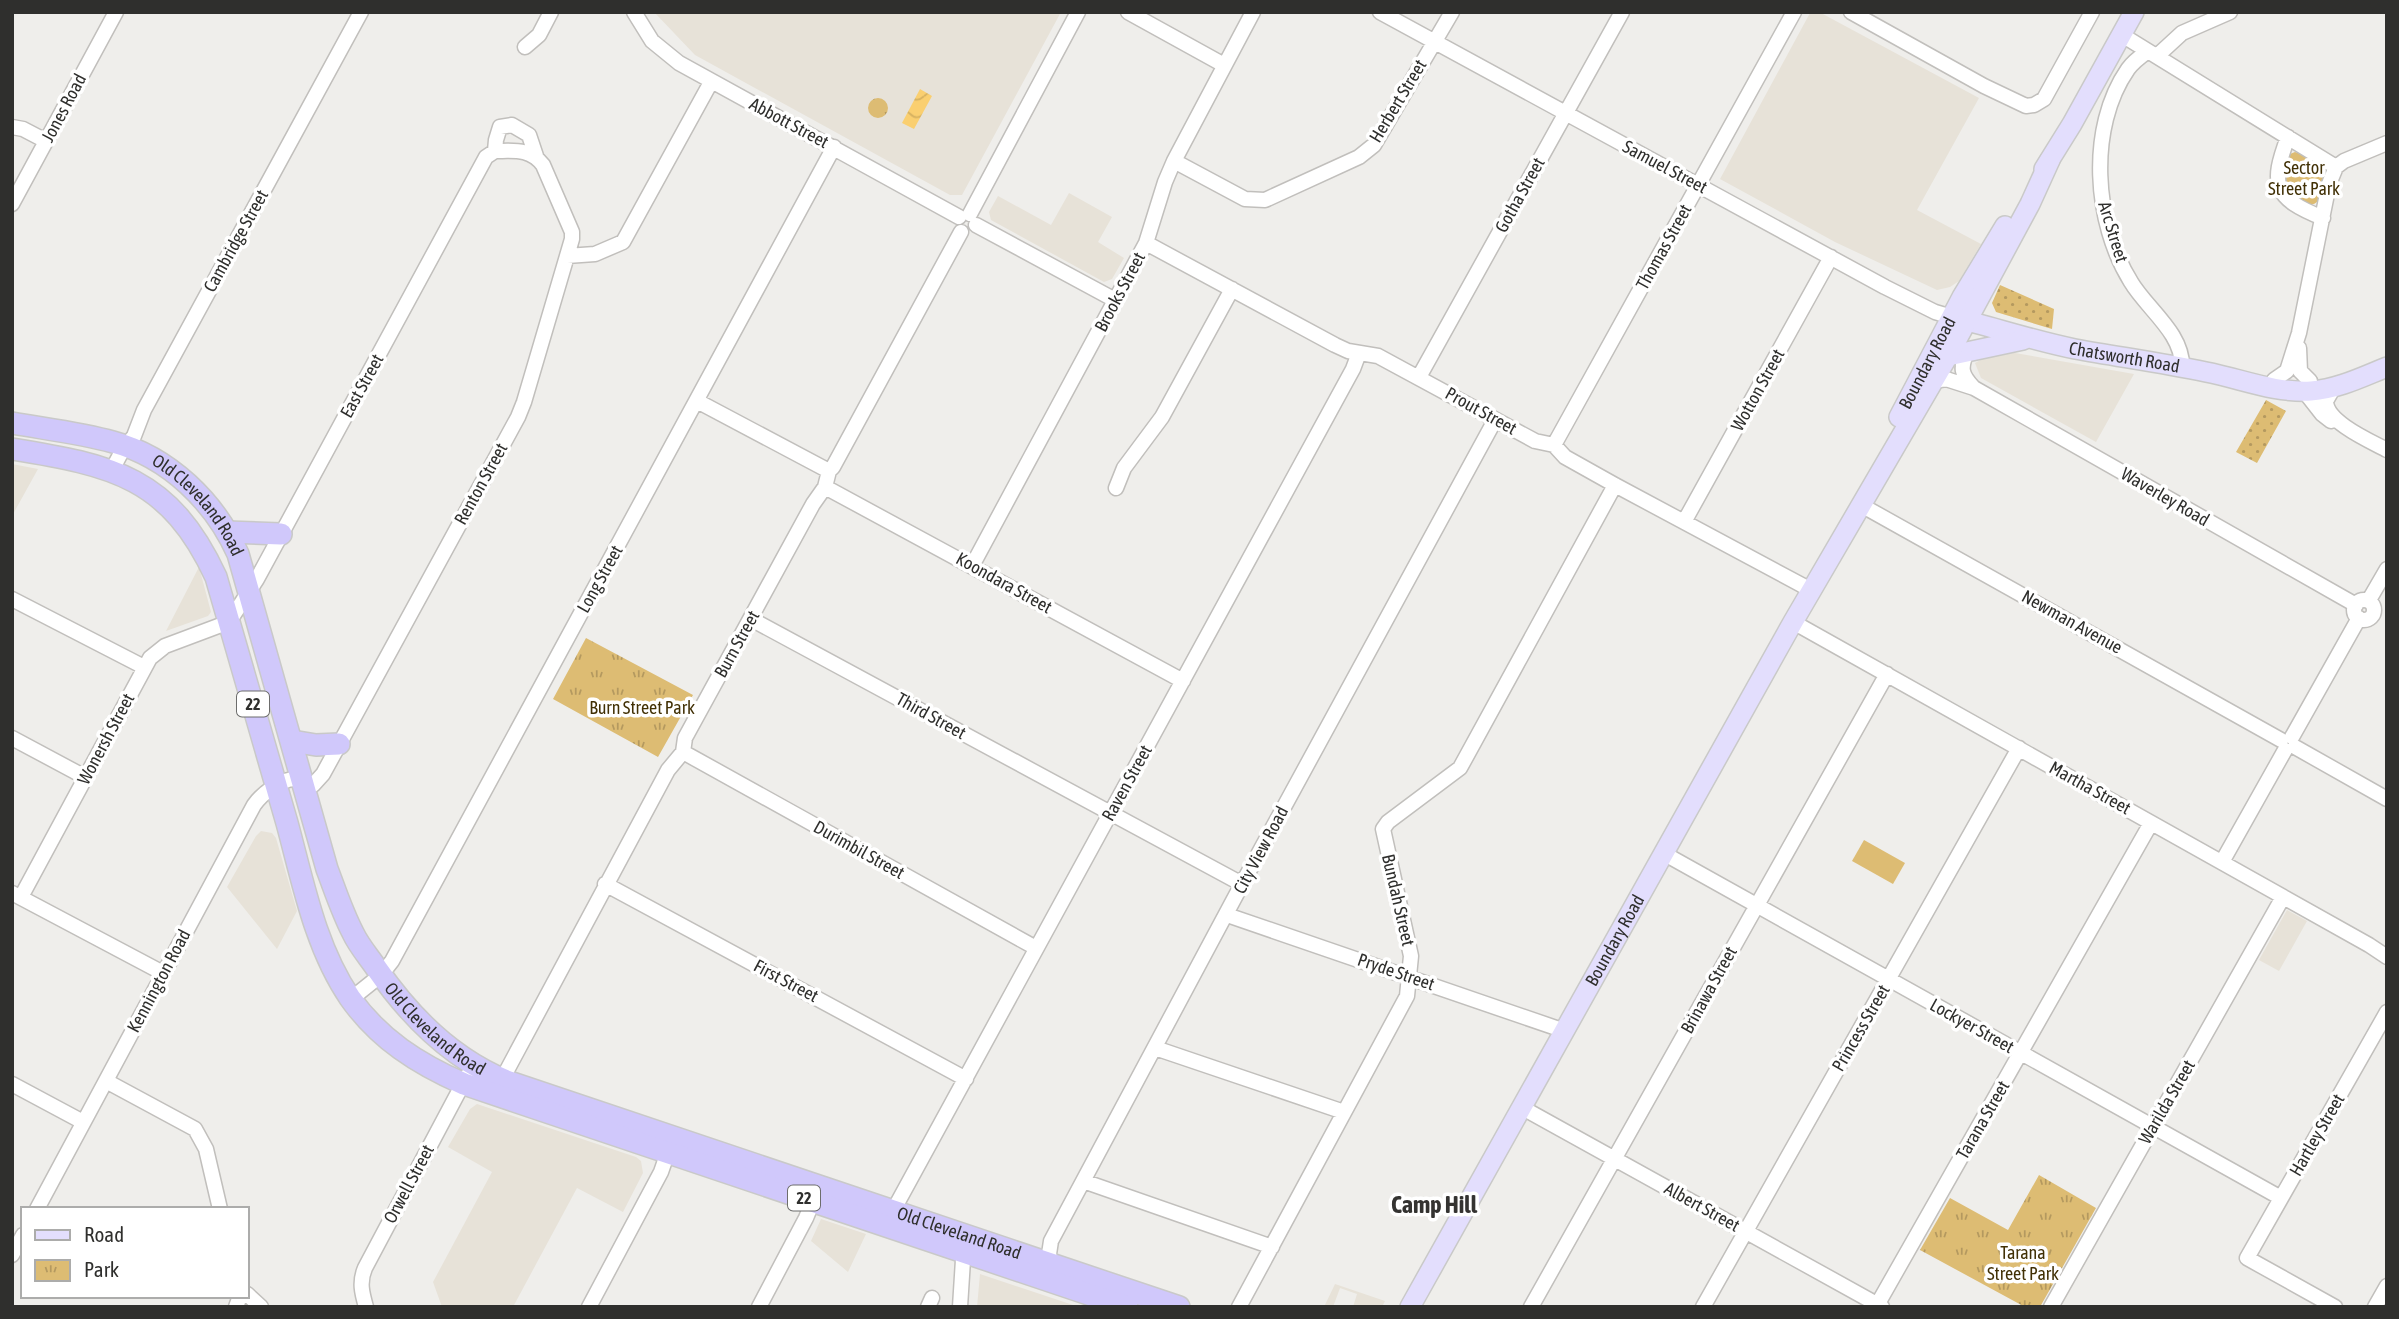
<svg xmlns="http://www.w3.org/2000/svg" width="2399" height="1319" viewBox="0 0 2399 1319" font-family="'Asap Condensed',sans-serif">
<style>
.built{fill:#e7e2d8}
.grass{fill:url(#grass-dots)}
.park{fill:url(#park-tufts)}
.pitch{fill:#ddbc73}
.water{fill:url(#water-waves)}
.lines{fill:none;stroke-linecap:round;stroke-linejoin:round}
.minor-casing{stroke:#c1bfbc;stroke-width:17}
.major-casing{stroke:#c9c9c8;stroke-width:22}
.highway-casing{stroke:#c9c9c8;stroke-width:24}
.minor{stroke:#fff;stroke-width:14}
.major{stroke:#e3defd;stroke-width:19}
.highway{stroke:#d0c8fb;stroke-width:21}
.labels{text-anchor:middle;stroke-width:7;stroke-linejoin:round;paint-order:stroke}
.shield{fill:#fff;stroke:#6d6d6c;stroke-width:2}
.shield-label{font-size:16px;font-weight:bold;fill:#2f2f2d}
.street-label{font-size:18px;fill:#2f2f2d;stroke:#fff}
.park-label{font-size:18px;fill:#413005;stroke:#fff}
.district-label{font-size:24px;font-weight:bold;fill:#343331;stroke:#fff}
</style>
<defs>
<pattern id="grass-dots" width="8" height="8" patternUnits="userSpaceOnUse" patternTransform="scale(1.75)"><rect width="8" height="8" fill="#ddbc73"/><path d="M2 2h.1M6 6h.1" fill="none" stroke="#b4995f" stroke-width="1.8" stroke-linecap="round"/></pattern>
<pattern id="park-tufts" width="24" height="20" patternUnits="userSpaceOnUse" patternTransform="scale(1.75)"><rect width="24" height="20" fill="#ddbc73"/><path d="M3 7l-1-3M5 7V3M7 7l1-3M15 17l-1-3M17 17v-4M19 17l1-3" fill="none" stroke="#b4995f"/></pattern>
<pattern id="water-waves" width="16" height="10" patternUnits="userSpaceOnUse" patternTransform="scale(1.75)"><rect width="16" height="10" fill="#facf70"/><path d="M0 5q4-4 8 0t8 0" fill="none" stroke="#d7b261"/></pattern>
</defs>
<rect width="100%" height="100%" fill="#efeeeb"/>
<!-- built -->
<path class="built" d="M 654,12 L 1061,12 L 962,195 L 950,195 L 695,55 Z
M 1810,13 L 1821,13 L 1979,98 L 1917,210 L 1981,244 L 1959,281 L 1950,287 L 1937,290 L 1835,242 L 1720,179 Z
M 1069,193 L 1112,217 L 1098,242 L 1124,258 L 1112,279 L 1104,282 L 991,220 L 989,212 L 998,196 L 1051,225 Z
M 2015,353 L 2134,374 L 2096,442 L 1981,378 L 1975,363 L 1991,354 Z
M 12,464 L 38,469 L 12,516 Z
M 199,567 L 211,612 L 208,616 L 166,631 Z
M 261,831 L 272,833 L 276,838 L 297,911 L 277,949 L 227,887 L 256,836 Z
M 2287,910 L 2307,921 L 2279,971 L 2259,960 Z
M 477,1104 L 636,1157 L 641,1161 L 643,1173 L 623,1212 L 577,1188 L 513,1307 L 442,1307 L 433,1282 L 492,1172 L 448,1147 L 470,1109 Z
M 821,1219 L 866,1234 L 848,1272 L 811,1241 Z
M 980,1274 L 1079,1307 L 977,1307 Z
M 1335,1284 L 1385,1301 L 1382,1307 L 1353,1307 L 1357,1294 L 1340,1288 L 1333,1307 L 1324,1307 Z"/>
<!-- grass -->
<path class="grass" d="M 2000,285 L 2054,309 L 2052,329 L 1996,312 L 1992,303 Z
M 2266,400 L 2286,411 L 2257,463 L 2236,452 Z"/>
<!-- park -->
<path class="park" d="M868 108a10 10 0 1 1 20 0a10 10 0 1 1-20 0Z
M 2295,152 L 2309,157 L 2326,174 C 2324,182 2323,196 2318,201 C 2307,213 2288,191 2285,181 C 2283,171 2286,163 2290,154 Z
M 586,638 L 693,695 L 658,757 L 553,699 Z
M 2039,1175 L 2096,1208 L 2040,1307 L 2025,1307 L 1920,1250 L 1950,1198 L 2008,1230 Z"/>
<!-- pitch -->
<path class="pitch" d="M 1864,840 L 1905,863 L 1893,884 L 1852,861 Z"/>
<!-- water -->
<path class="water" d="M 920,89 L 932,96 L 914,129 L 902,123 Z"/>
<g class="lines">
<defs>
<path id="minor" d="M 634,12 L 652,41 L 679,63 L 959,217
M 1128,12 L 1224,65
M 1380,12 L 1885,287 L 1935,312 L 1952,317
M 1851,12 L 1984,86 L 2026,106 L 2034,105 L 2044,99 L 2092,12
M 2122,35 L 2336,167
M 525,47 L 539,35 L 551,12
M 2148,51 C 2141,56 2133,62 2128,69 C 2087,128 2094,223 2131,282 C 2147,309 2183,333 2182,367
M 2157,56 L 2182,33 L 2230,12
M 12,127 L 23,129 L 46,141
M 2288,137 C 2270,185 2273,198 2323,218
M 495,151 L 496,140 L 500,127 L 512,125 L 529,135 L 536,156
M 1174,161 L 1245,199 L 1265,200 L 1359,157 L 1374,145 L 1452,12
M 12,204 L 116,12
M 970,214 L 1078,12
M 976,225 L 1115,300
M 1146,243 L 1335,345 L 1348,351 L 1378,356 L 1535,441 L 1554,445 L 1565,457 L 1615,485 L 1811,590
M 567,256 L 595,254 L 623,242 L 711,82
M 2299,348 L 2300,371 L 2310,381
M 1967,352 C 1960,368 1961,374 1973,387
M 1419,377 L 1622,12
M 2274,380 L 2287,371 L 2299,333 L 2329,184 L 2336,167 L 2344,161 L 2387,143
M 1934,381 L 1946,379 L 1974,388 L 2356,605
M 2334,387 L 2326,401 C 2326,422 2370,441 2387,450
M 2304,391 L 2322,414 L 2331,421
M 697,401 L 829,471
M 1554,445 L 1794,12
M 112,470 L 121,453 L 134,436 L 144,410 L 361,12
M 825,487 L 1183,681
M 1116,488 L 1124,468 L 1162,417 L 1232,289
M 1861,505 L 2281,740
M 1684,522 L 1831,257
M 972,566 L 1146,243 L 1165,182 L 1174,161 L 1253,12
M 12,599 L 144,667
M 2369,600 L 2387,569
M2354 610a10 10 0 1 1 20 0a10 10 0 1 1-20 0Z
M 751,619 L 1242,884
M 1793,622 L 2369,945 L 2387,957
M 2292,737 L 2359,618
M 12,738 L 85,777
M 2295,747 L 2387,799
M 683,752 L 1036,948
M 1663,853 L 2281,1198
M 2222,862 L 2285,750
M 605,884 L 966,1079
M 12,893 L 163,973
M 21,897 L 150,658 L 165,646 L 229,622 L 257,579 L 486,157 L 495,151
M 1227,915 L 1565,1031
M 351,999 L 381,975 L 392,961 L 834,147
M 1155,1048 L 1344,1112
M 106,1081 L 195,1129 L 206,1149 L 220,1209
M 12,1084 L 83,1122
M 498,1087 L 668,770 L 683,752 L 685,738 L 813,504 L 825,487 L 829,471 L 833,467 L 961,232
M 1521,1107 L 1882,1307
M 1083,1181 L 1272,1247
M 37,1209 L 254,805 C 262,794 280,779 295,779 C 300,779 308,784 313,785 L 323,774 L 518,417 L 524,402 L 572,239 L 572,232 L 543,165 C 530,148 514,151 495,151
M 893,1211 L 1353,369 L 1359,353
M 12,1255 L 23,1235
M 1053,1271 L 1049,1254 L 1051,1241 L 1242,884 L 1495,420
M 247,1294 L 261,1307
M 236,1307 L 240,1296
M 366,1307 C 362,1293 359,1282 365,1268 L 467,1076
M 589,1307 L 661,1172 L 670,1146
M 759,1307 L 806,1218 L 813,1201
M 928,1307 L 932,1298
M 960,1307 L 964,1244
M 1239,1307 L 1407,996 L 1411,956 L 1383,829 L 1388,822 L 1460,768 L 1615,485
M 1531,1307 L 1887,674
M 1703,1307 L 2019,748
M 1876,1307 L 2151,823
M 2051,1307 L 2283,897
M 2335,1307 L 2247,1258 L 2387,1012
M 2375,1307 L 2387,1286"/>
<g id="major">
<path d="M 2044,169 L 2072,124 L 2134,12"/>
<path id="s1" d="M 1956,318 C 1996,328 2035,341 2075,349 C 2119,357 2163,363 2206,372 C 2242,379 2274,393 2311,391 C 2338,389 2362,377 2387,367"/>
<path d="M 1948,356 L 2023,340"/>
<path id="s2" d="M 1899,417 L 1962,297 L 2005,226"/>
<path id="s3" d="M 1410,1307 L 1793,622 L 1948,356 L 2030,204 L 2050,160"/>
</g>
<g id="highway">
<path id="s4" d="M 12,423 C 46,429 81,433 113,442 C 169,457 215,502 238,554 L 327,869 C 335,890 342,912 353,933 C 359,946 369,957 377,969 C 411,1018 453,1060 509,1082 L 1179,1307"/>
<path d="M 12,449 C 112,465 170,477 216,577 C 240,659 263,741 287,823 C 303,882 315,947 350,998 C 379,1039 418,1064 464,1084 L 1127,1307"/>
<path d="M 227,532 L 281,534"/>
<path d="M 292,741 L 316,745 L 339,744"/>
</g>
</defs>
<!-- minor casing -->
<use href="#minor" class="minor-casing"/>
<!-- major casing -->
<use href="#major" class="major-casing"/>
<!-- highway casing -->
<use href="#highway" class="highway-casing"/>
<!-- minor -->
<use href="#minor" class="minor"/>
<!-- major -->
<use href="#major" class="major"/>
<!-- highway -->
<use href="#highway" class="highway"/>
</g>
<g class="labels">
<!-- shield labels -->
<g class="shield">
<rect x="237" y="691.5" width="32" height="25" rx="5"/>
<rect x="788" y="1185.5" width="32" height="25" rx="5"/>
</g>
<g class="shield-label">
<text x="253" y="710">22</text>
<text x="804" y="1204">22</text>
</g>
<!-- street labels -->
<g class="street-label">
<text transform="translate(1398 101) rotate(-59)" y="6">Herbert Street</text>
<text transform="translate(64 108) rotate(-62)" y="6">Jones Road</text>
<text transform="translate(789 123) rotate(28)" y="6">Abbott Street</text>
<text transform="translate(1665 167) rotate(28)" y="6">Samuel Street</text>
<text transform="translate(1520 195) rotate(-61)" y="6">Gotha Street</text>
<text transform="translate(2113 232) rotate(73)" y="6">Arc Street</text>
<text transform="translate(236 241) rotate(-61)" y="6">Cambridge Street</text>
<text transform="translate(1664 247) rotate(-61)" y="6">Thomas Street</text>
<text transform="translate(1120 292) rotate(-62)" y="6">Brooks Street</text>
<text dy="6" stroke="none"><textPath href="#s1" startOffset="173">Chatsworth Road</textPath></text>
<text dy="6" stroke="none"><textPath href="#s2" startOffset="61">Boundary Road</textPath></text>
<text transform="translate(362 386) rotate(-61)" y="6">East Street</text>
<text transform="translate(1758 390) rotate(-61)" y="6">Wotton Street</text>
<text transform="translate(1481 411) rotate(29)" y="6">Prout Street</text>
<text transform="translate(481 484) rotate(-61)" y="6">Renton Street</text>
<text transform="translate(2165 497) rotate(30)" y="6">Waverley Road</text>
<text dy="6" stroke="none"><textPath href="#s4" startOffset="212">Old Cleveland Road</textPath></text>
<text transform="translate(600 579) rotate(-61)" y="6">Long Street</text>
<text transform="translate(1004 583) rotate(29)" y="6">Koondara Street</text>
<text transform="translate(2072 622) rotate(29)" y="6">Newman Avenue</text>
<text transform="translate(737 644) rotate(-61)" y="6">Burn Street</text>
<text transform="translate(931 716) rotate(29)" y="6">Third Street</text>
<text transform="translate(106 739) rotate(-62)" y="6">Wonersh Street</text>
<text transform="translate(1127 783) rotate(-61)" y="6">Raven Street</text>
<text transform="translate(2090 788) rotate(29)" y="6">Martha Street</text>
<text transform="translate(859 850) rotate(29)" y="6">Durimbil Street</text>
<text transform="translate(1261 850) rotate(-62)" y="6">City View Road</text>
<text transform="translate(1398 900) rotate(77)" y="6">Bundah Street</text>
<text dy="6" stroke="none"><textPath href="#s3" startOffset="420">Boundary Road</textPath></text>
<text transform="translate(1396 972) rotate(19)" y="6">Pryde Street</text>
<text transform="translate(159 981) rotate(-62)" y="6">Kennington Road</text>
<text transform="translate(786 981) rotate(28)" y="6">First Street</text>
<text transform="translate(1709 990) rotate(-61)" y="6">Brinawa Street</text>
<text dy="6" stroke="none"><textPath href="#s4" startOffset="800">Old Cleveland Road</textPath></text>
<text transform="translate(1972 1026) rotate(29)" y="6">Lockyer Street</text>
<text transform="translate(1861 1028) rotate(-60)" y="6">Princess Street</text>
<text transform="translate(2167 1102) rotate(-60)" y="6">Warilda Street</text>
<text transform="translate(1983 1120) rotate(-60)" y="6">Tarana Street</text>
<text transform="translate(2317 1135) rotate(-60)" y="6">Hartley Street</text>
<text transform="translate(409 1184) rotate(-62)" y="6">Orwell Street</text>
<text transform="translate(1702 1207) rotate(29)" y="6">Albert Street</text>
<text dy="6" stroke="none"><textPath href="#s4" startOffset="1367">Old Cleveland Road</textPath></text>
</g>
<!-- park labels -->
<g class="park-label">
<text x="2304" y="174">Sector<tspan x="2304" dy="21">Street Park</tspan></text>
<text x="642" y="714">Burn Street Park</text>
<text x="2023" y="1259">Tarana<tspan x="2023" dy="21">Street Park</tspan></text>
</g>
<!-- district labels -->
<g class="district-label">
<text x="1434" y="1213">Camp Hill</text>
</g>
</g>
<!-- border -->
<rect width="2399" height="1319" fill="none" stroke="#2f2f2d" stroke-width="28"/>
<!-- legend -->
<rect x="21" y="1207" width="228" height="91" fill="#ffffff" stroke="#acacab" stroke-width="2"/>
<rect x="35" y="1230" width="35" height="10" fill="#e3defd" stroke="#acacab" stroke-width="2"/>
<text x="84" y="1242" font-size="21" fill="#2f2f2d">Road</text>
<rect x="35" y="1260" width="35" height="21" fill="url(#park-tufts)" stroke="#acacab" stroke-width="2"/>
<text x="84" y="1277" font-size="21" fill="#2f2f2d">Park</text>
</svg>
